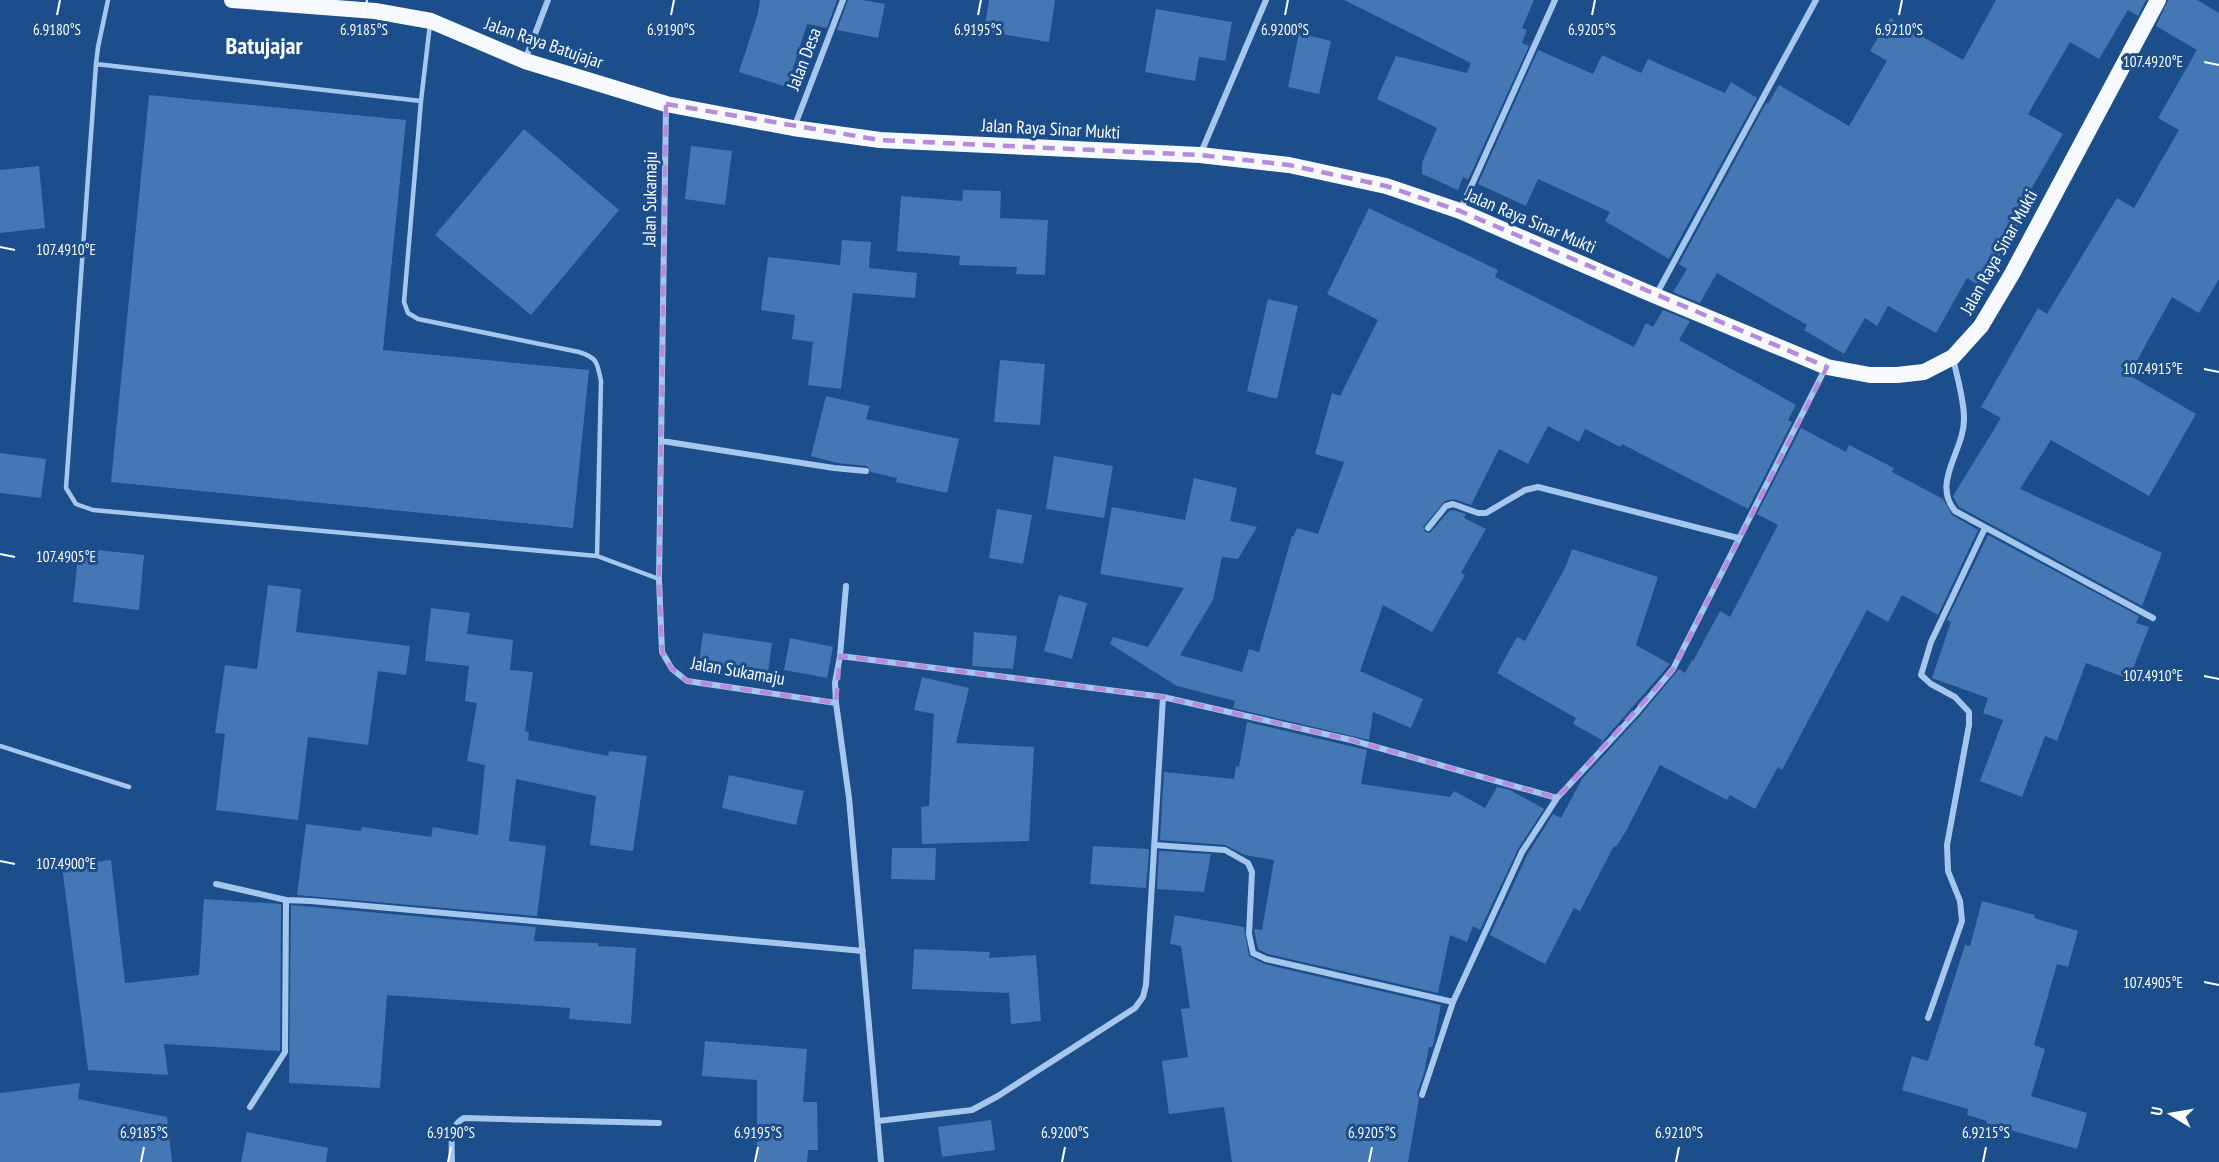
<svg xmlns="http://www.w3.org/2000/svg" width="2219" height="1162" viewBox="0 0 2219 1162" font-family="'PT Sans Narrow',sans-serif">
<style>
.building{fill:#4477b3}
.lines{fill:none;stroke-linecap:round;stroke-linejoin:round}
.service{stroke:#a6c7ed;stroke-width:4.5}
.minor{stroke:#a6c7ed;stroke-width:6}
.trunk{stroke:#f6faff;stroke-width:16}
.marked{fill:none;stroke:#b68bdc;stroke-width:4.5;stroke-dasharray:12 8;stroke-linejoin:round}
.ticks{fill:none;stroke:#fff;stroke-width:2}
.labels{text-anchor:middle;stroke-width:6;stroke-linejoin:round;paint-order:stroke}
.street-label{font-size:18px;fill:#fff;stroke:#1b4e8b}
.district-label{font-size:24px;font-weight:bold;fill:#fff;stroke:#1b4e8b}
.ticks-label{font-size:15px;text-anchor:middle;fill:#fff;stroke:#1b4e8b;stroke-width:6;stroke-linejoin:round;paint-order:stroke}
</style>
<rect width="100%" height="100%" fill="#1b4e8b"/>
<!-- building -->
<path class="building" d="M 760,0 L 837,0 L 827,28 L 807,24 L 787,87 L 739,72 L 758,13 Z
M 848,0 L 862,0 L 885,4 L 878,38 L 837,30 Z
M 989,0 L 1055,0 L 1049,42 L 984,31 Z
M 1344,0 L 1534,0 L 1522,28 L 1527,30 L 1522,43 L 1529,46 L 1468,180 L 1463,177 L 1458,190 L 1422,174 L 1422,163 L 1437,128 L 1377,99 L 1396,56 L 1467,73 L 1471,63 Z
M 1996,0 L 2146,0 L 2138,16 L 2128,10 L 2099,59 L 2070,42 L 2028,114 L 2063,134 L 2019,210 L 2025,213 L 1983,288 L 1967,278 L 1936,333 L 1888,306 L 1877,326 L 1865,318 L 1844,354 L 1804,330 L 1807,325 L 1717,273 L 1700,303 L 1673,292 L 1687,269 L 1679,264 L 1766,103 L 1768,104 L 1779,85 L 1849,126 L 1887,61 L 1870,51 L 1890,18 L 1963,60 Z
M 2168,0 L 2197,0 L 2219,13 L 2219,279 L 2199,313 L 2172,297 L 2129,375 L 2196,414 L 2149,496 L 2051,440 L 2020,489 L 2162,553 L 2142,606 L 1959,507 L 1953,496 L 2001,418 L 1981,407 L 2038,308 L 2047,314 L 2117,198 L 2134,208 L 2179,130 L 2158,118 L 2197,50 L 2156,26 Z
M 1156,9 L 1232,22 L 1225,61 L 1199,57 L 1195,81 L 1145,72 Z
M 1299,33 L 1331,41 L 1319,94 L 1288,87 Z
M 1538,50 L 1593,74 L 1602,55 L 1641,73 L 1648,59 L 1725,93 L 1731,82 L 1757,98 L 1669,259 L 1605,221 L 1610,212 L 1538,179 L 1526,206 L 1478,184 Z
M 149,95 L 406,120 L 383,350 L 589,370 L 573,528 L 111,482 Z
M 524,129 L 619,210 L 531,315 L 435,235 Z
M 691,146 L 732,151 L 725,205 L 685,199 Z
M 39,166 L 45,228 L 0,233 L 0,170 Z
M 963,190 L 1001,191 L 1000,218 L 1048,220 L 1045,275 L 1016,274 L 1017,267 L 959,265 L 960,256 L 897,251 L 901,196 L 962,201 Z
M 1369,208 L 1498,270 L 1495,277 L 1634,347 L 1646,323 L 1653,327 L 1663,310 L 1690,321 L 1679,340 L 1796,405 L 1788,420 L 1792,422 L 1748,509 L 1622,444 L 1620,447 L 1585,429 L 1579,442 L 1548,426 L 1528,464 L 1499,449 L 1471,505 L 1454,499 L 1445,501 L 1423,527 L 1425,532 L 1430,533 L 1449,511 L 1453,510 L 1466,514 L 1464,518 L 1486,529 L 1461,573 L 1465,575 L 1432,632 L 1383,605 L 1360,671 L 1423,699 L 1411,728 L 1373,712 L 1369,740 L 1233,708 L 1235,701 L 1177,686 L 1110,644 L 1113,637 L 1148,647 L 1184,588 L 1100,574 L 1112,507 L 1185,520 L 1194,478 L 1237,488 L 1230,521 L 1257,527 L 1238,559 L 1222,557 L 1213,600 L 1180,655 L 1242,672 L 1249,649 L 1259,652 L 1292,536 L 1294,536 L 1297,528 L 1318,534 L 1344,462 L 1315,454 L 1332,393 L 1340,396 L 1378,320 L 1327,294 Z
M 842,240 L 871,242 L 869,268 L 917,273 L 915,298 L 853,293 L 841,389 L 808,385 L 813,342 L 792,339 L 795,315 L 761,310 L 768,257 L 840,265 Z
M 1268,299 L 1298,306 L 1277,399 L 1247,391 Z
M 1000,360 L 1045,364 L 1040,425 L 994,422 Z
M 826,396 L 870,406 L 866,419 L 959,439 L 947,493 L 896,482 L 897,478 L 871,472 L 867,466 L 837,463 L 811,456 Z
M 1801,428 L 1846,452 L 1849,445 L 1894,468 L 1892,472 L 1943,499 L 1952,515 L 1978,530 L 1938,615 L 1902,595 L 1888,622 L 1867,610 L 1782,770 L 1778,767 L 1755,809 L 1730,795 L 1727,800 L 1660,765 L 1626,831 L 1616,847 L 1614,846 L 1580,911 L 1574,908 L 1545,964 L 1490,935 L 1527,855 L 1553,814 L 1561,818 L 1582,779 L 1640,716 L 1679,669 L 1685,673 L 1692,660 L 1693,661 L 1720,611 L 1730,617 L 1778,525 L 1757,514 Z
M 0,453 L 46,459 L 41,498 L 0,493 Z
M 1054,456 L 1113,466 L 1104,518 L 1046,509 Z
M 997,509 L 1032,515 L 1023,564 L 989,558 Z
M 1988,535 L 2139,616 L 2136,623 L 2149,627 L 2129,679 L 2086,663 L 2057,741 L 2045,736 L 2022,797 L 1980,781 L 2003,720 L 1983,713 L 1988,698 L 1932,678 L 1951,622 L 1947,620 Z
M 79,548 L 144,555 L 139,610 L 73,602 Z
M 1572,549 L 1658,577 L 1636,645 L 1670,664 L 1600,744 L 1602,740 L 1573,724 L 1576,718 L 1497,673 L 1517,637 L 1525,641 L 1566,566 Z
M 268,585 L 301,589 L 296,632 L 410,646 L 406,675 L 378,671 L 368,745 L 308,737 L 298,820 L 216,810 L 225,734 L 215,733 L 225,665 L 257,669 Z
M 1059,595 L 1087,603 L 1072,659 L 1044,651 Z
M 431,608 L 470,613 L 467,634 L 513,640 L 510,670 L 533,672 L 525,731 L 529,732 L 528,740 L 608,756 L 609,751 L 647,756 L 633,851 L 590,845 L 596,796 L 516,779 L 509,841 L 546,846 L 537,916 L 297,895 L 306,824 L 361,831 L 362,827 L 431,837 L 433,827 L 478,835 L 485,765 L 467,761 L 477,703 L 465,701 L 469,666 L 425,661 Z
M 974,632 L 1017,636 L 1013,669 L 972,666 Z
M 703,633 L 772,643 L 768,673 L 699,664 Z
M 790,638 L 833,647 L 827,678 L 784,670 Z
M 922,677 L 969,688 L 956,743 L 1034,747 L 1029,841 L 922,844 L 921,807 L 929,806 L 934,714 L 914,710 Z
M 1247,722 L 1367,750 L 1361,784 L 1450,797 L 1454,791 L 1485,808 L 1497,787 L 1510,790 L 1544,809 L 1518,849 L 1480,930 L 1473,926 L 1467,942 L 1450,935 L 1438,993 L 1268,954 L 1258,949 L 1254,929 L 1262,930 L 1274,860 L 1245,855 L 1225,845 L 1160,840 L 1164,772 L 1234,779 L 1236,766 L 1239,767 Z
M 729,775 L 804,791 L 796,825 L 722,808 Z
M 1093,846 L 1149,849 L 1146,888 L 1090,884 Z
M 892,848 L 936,848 L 935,880 L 891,879 Z
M 1159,851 L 1211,854 L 1204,892 L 1157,889 Z
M 111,860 L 125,983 L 199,975 L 204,899 L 281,904 L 280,1051 L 164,1044 L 168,1075 L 88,1070 L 62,866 Z
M 1982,901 L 2035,915 L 2034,918 L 2078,931 L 2068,967 L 2057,964 L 2034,1045 L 2045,1049 L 2031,1096 L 2087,1113 L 2077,1149 L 1986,1123 L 1987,1121 L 1967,1115 L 1968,1109 L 1902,1090 L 1912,1056 L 1928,1061 L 1965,945 L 1970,946 Z
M 291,905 L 536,927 L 534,941 L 598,943 L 598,946 L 636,948 L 631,1024 L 569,1019 L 570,1008 L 387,995 L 380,1088 L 289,1083 Z
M 1175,915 L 1244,927 L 1249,956 L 1264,964 L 1441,1005 L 1433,1045 L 1432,1047 L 1429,1047 L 1424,1073 L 1417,1093 L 1419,1099 L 1408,1162 L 1232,1162 L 1224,1107 L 1169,1114 L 1162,1061 L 1188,1057 L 1181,1009 L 1190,1008 L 1181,946 L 1170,944 Z
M 914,949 L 990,952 L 989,958 L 1036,955 L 1041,1021 L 1011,1024 L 1009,993 L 912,989 Z
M 705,1041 L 807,1049 L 803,1102 L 817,1102 L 818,1150 L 808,1150 L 807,1162 L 757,1162 L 757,1080 L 702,1076 Z
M 80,1083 L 78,1099 L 167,1117 L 172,1162 L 0,1162 L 0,1093 Z
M 991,1120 L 995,1150 L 942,1157 L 938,1127 Z
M 247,1132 L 328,1148 L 326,1162 L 241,1162 Z"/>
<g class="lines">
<!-- service -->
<path class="service" d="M 96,64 L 98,47 L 108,0
M 421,101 L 430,24
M 597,556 L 601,381 C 597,363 598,358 579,352 L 418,319 L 408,313 L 404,302 L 421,101 L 96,64 L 66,488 L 76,504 L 93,510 L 597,556 L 659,579
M 0,746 L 129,787"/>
<!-- minor -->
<path class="minor" d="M 525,60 L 548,0
M 666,105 L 659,579 L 662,652 L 672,669 L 687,681 L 836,703 L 849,798 L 881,1162
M 795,125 L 843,0
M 1200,155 L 1266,0
M 1460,211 L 1555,0
M 1656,295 L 1816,0
M 1953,358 C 1957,377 1964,399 1964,418 C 1965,450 1931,482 1955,511 L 2153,618
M 662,441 L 834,468 L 866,471
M 1428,528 L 1446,506 L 1453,504 L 1478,513 L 1486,513 L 1525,490 L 1538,487 L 1738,538
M 840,656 L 1163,697 L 1351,740 L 1557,798
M 836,703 L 835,683 L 840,656 L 846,586
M 1154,845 L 1225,850 L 1248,863 L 1252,872 L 1249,934 L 1253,953 L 1266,959 L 1453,1002
M 216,884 L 286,900
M 1928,1018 L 1962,921 L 1960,901 L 1948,871 L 1947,845 L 1969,725 L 1969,712 L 1955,697 L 1931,684 L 1921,675 L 1931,642 L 1985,528
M 1422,1095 L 1453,1002 L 1522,852 L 1557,798 L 1636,713 L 1673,669 L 1826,367
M 250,1107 L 285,1052 L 286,900 L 311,901 L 863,951
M 878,1121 L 972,1110 L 998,1096 L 1135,1008 L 1143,997 L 1146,985 L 1163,697
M 452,1162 C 452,1146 448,1126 464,1118 L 659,1123"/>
<!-- trunk -->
<path class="trunk" d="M 232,0 L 375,11 L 431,21 L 525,61 L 666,104 L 793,128 L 880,140 L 1200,155 L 1289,165 L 1386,186 L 1460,211 L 1644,291 L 1827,367 L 1870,375 L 1897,375 L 1924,372 L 1953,357 L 1981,326 L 2012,274 L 2158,0"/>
</g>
<!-- marked area -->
<path class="marked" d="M 666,104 L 880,140 L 1200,155 L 1289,165 L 1386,186 L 1460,211 L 1827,367 L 1673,669 L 1557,798 L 1351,740 L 1163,697 L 840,656 L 836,703 L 687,681 L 672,669 L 662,652 L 659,579 Z"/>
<!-- ticks -->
<path class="ticks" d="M 57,15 L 60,0M 364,15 L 367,0M 671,15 L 674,0M 978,15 L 981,0M 1285,15 L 1288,0M 1592,15 L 1595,0M 1899,15 L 1902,0M 2204,62 L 2219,65M 0,247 L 15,250M 2204,369 L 2219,372M 0,554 L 15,557M 2204,676 L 2219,679M 0,861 L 15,864M 2204,982 L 2219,985M 141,1162 L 144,1147M 448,1162 L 451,1147M 755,1162 L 758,1147M 1062,1162 L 1065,1147M 1369,1162 L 1372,1147M 1676,1162 L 1679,1147M 1983,1162 L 1986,1147"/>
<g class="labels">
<!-- street labels -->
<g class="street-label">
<text transform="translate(544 43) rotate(19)" y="6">Jalan Raya Batujajar</text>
<text transform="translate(804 59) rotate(-69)" y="6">Jalan Desa</text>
<text transform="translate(1051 129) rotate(3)" y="6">Jalan Raya Sinar Mukti</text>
<text transform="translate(650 199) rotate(-89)" y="6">Jalan Sukamaju</text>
<text transform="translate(1531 221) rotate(23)" y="6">Jalan Raya Sinar Mukti</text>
<text transform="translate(1999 252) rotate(-61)" y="6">Jalan Raya Sinar Mukti</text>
<text transform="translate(738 671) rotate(10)" y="6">Jalan Sukamaju</text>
</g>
<!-- district labels -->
<g class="district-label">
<text x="264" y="54">Batujajar</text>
</g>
</g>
<g class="ticks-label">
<text x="57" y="35">6.9180°S</text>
<text x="364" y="35">6.9185°S</text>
<text x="671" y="35">6.9190°S</text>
<text x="978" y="35">6.9195°S</text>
<text x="1285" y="35">6.9200°S</text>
<text x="1592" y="35">6.9205°S</text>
<text x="1899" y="35">6.9210°S</text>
<text x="2153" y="67">107.4920°E</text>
<text x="66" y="255">107.4910°E</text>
<text x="2153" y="374">107.4915°E</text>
<text x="66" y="562">107.4905°E</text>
<text x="2153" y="681">107.4910°E</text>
<text x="66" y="869">107.4900°E</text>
<text x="2153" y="988">107.4905°E</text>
<text x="144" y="1138">6.9185°S</text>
<text x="451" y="1138">6.9190°S</text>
<text x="758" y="1138">6.9195°S</text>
<text x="1065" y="1138">6.9200°S</text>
<text x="1372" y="1138">6.9205°S</text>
<text x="1679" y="1138">6.9210°S</text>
<text x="1986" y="1138">6.9215°S</text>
</g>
<!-- north arrow -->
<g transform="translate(2171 1114) rotate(281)" stroke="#1b4e8b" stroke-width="4.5" paint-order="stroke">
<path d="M0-4.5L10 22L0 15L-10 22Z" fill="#ffffff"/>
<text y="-9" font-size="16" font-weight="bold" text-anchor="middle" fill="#ffffff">U</text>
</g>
</svg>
